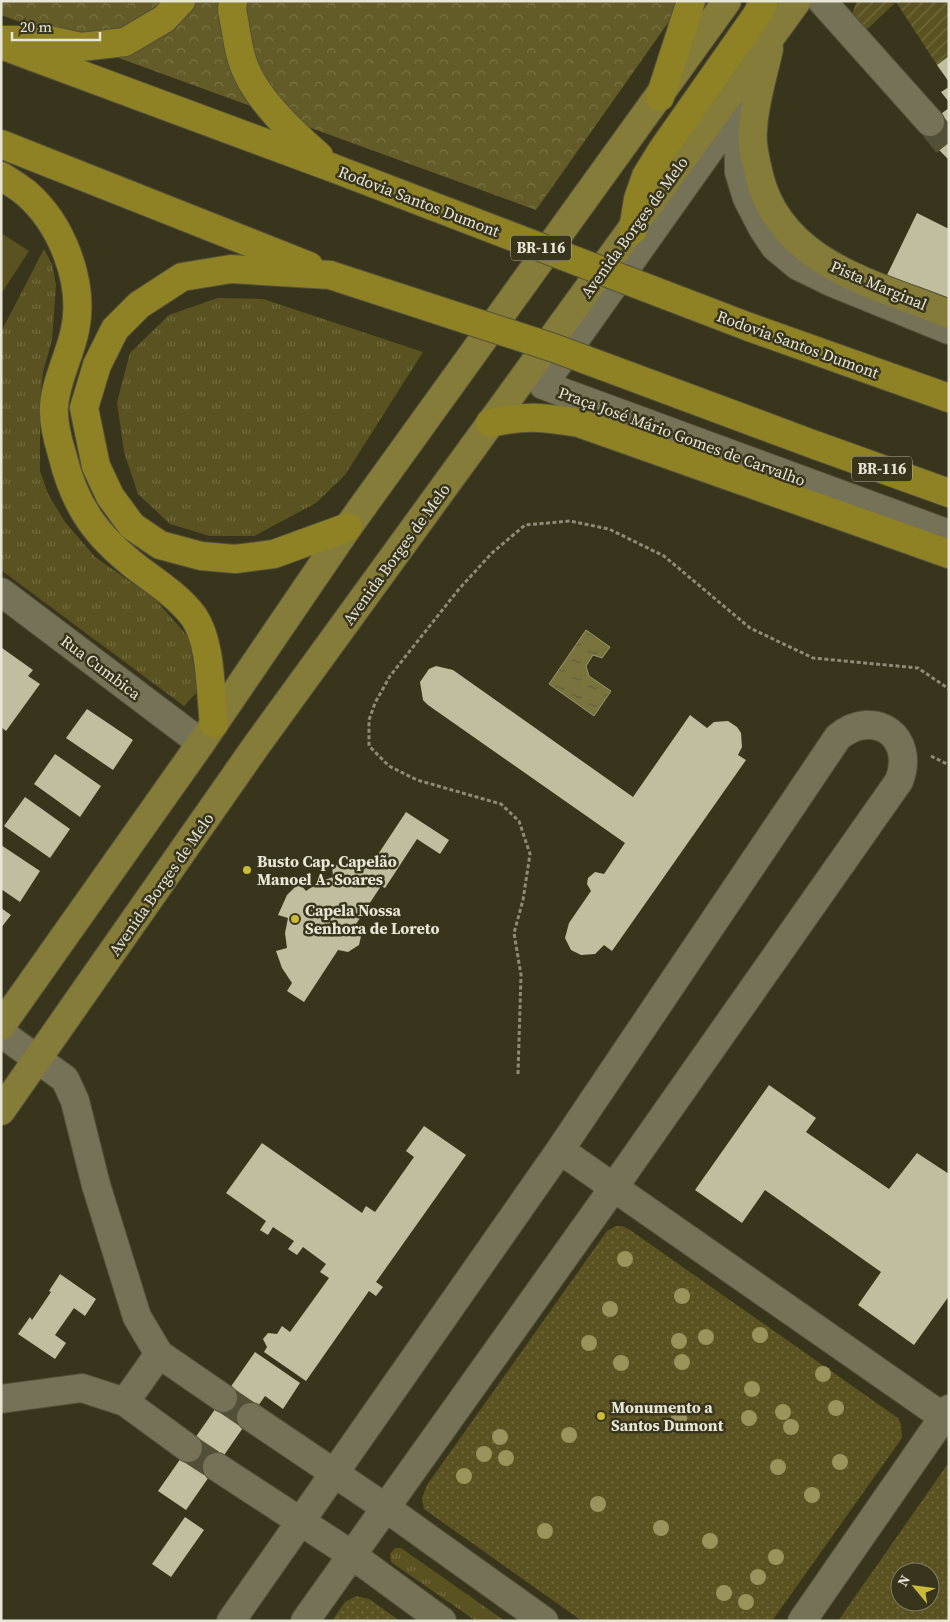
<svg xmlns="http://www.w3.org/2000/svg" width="950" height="1622" viewBox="0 0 950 1622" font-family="'Source Serif 4',serif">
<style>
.grass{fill:url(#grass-tufts)}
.forest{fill:url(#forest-crowns)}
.park{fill:url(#park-dots);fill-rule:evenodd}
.garden{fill:url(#garden-furrows)}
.pitch{fill:#5a5321}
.water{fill:url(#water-ripples);stroke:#9a966c}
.building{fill:#c1bea0}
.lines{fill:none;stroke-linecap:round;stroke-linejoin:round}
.minor-tunnel{stroke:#535038;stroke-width:28;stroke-dasharray:28 14;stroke-linecap:butt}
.minor-casing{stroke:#54513b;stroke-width:30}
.major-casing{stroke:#54513b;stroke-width:30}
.highway-casing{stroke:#54513b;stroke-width:30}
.path{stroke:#8e8b77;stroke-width:3;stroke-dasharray:4 2.5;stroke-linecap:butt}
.minor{stroke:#767257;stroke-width:28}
.major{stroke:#847c38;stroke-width:28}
.highway{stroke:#8e8224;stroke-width:28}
.highway-bridge-casing{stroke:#54513b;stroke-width:30;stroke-linecap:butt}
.highway-bridge{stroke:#8e8224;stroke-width:28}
.tree{fill:#9a935b}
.poi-dot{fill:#caba3a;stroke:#39351c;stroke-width:2}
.labels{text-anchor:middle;stroke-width:5;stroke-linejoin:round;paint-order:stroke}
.shield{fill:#39351c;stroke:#b4b19f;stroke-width:1}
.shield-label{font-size:15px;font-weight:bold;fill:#e8e6d7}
.street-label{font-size:16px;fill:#e8e6d7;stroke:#39351c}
.poi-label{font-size:16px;font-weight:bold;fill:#e8e6d7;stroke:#39351c;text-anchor:start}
</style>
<defs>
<pattern id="grass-tufts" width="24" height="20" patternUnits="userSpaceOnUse" patternTransform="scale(1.25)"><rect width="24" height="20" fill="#5a5321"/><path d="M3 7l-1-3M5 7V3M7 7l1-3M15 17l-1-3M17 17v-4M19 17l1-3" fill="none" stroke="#726c40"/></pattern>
<pattern id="forest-crowns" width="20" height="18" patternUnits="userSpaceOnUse" patternTransform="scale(1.25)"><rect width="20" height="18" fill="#635c28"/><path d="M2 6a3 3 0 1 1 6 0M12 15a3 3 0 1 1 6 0" fill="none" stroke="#797346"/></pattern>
<pattern id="park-dots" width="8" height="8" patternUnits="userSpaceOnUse" patternTransform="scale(1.25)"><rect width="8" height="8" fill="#5a5321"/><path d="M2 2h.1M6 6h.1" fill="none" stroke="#726c40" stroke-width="1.8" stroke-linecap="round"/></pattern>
<pattern id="garden-furrows" width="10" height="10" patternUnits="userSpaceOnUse" patternTransform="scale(1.25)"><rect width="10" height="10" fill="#5a5321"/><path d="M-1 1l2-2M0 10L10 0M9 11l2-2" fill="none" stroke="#726c40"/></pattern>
<pattern id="water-ripples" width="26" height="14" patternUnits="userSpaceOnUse" patternTransform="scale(1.25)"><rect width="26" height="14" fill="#79733e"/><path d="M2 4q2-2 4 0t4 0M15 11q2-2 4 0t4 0" fill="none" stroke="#625e3f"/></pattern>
</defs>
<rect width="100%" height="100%" fill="#39351c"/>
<!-- grass -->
<path class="grass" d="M 44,249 L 52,264 L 56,285 L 52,340 L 43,372 L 40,397 L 40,471 L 48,494 L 65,522 L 95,557 L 155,599 L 189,638 L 198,691 L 184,706 L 1,570 L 1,332 Z
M 218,298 L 263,299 L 423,352 L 345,475 L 316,503 L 254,536 L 210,536 L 170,524 L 138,494 L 124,452 L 117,402 L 130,353 L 169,315 Z
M 395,1548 L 401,1548 L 505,1621 L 476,1621 L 391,1562 L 390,1554 Z"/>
<!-- forest -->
<path class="forest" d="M 1,1 L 677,1 L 670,20 L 536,210 L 1,15 Z"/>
<!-- park -->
<path class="park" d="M 616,1226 L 622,1226 L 630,1230 L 898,1418 L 901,1424 L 902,1438 L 772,1621 L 582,1621 L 424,1509 L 422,1498 L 427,1485 L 607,1231 Z
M 949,1462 L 949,1621 L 838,1621 L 947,1465 ZM 900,1572 L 930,1572 L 930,1602 L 900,1602 Z
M 356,1596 L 369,1599 L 400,1621 L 332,1621 L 345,1602 Z"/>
<!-- garden -->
<path class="garden" d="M 857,1 L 949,1 L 949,56 L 937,65 L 896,2 L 863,33 L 851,16 Z"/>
<!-- pitch -->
<path class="pitch" d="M 1,233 L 29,251 L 1,294 Z"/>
<!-- water -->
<path class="water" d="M 586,630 L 610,647 L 602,658 L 593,655 L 586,666 L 589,676 L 611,691 L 594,716 L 549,684 Z"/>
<!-- building -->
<path class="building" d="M 949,56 L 949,82 L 937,65 Z
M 949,87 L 949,102 L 941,92 Z
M 949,108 L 949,160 L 919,130 Z
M 917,213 L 949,229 L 949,298 L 887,275 Z
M 2,648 L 33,670 L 28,676 L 40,684 L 6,731 L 1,727 Z
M 436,666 L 453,670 L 633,797 L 690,715 L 707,728 L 714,722 L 728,721 L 737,727 L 741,733 L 742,747 L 738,755 L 746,760 L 612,951 L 604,945 L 595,954 L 581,955 L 571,950 L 565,938 L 569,923 L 591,891 L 587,884 L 588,878 L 595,872 L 604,874 L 625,843 L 428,705 L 423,700 L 420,682 L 429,669 Z
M 87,709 L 133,740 L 113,770 L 66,738 Z
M 55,754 L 101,786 L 80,817 L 34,784 Z
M 25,797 L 70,829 L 50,858 L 4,826 Z
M 406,812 L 449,840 L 440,854 L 417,839 L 385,888 L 381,886 L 356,924 L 362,932 L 359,945 L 348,952 L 338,950 L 304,1002 L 287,991 L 292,983 L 282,968 L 276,951 L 287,948 L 285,933 L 288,918 L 278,915 L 287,895 L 299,883 L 306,891 L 319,882 L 333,877 L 332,865 L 351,864 L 369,868 Z
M 1,845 L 40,871 L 20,902 L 1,889 Z
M 1,908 L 11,915 L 1,928 Z
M 769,1085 L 816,1118 L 806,1132 L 889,1189 L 917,1153 L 949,1174 L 949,1296 L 914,1345 L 858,1305 L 881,1272 L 765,1190 L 742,1223 L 695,1190 Z
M 424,1126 L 466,1155 L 376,1282 L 383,1287 L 376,1296 L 369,1291 L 306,1381 L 264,1352 L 267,1347 L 263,1339 L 268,1333 L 277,1334 L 282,1326 L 290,1332 L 329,1278 L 320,1272 L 326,1264 L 303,1247 L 297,1255 L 288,1249 L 294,1241 L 273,1227 L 268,1235 L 260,1230 L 266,1221 L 226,1193 L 262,1143 L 362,1213 L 366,1206 L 375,1212 L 414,1157 L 406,1151 Z
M 60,1274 L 96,1299 L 85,1316 L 74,1308 L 55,1335 L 66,1343 L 55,1359 L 18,1334 L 30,1317 L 32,1320 L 51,1292 L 49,1291 Z
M 255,1352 L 300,1383 L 283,1409 L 265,1396 L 186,1510 L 158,1491 Z
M 185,1517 L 204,1530 L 171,1577 L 152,1564 Z"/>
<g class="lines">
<!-- minor-tunnel -->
<path class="minor-tunnel" d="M 930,122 L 949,146
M 223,1398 L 251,1417
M 188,1448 L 217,1467"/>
<defs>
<path id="minor" d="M 822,1 L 930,122
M 738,110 L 543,385 L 949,534
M 738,110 L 739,172 L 747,198 L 763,229 L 775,247 L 798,266 L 831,282 L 949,330
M 1,592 L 201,743
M 1,1033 L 65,1079 L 75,1101 L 96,1185 L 137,1317 L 159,1354 L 223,1398
M 560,1150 L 949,1421
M 1,1399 L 82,1388 L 125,1402 L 188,1448
M 125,1402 L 159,1354
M 251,1417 L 386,1508 L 544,1621
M 217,1467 L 352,1555 L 442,1621
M 231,1621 L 560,1150 L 838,737 C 875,707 916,737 899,781 L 614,1187 L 305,1621
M 802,1621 L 949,1409"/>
<path id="major" d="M 769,49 C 763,76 754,103 753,130 C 751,145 756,161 759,175 C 780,264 875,284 949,314
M 1,1026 L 201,743 L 348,527 L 727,1
M 1,1111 L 256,746 L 797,1"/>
<path id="highway" d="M 233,1 L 232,10 C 236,27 237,46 243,63 C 255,98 292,132 319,156
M 5,40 L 49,40 L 81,47 L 125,42 L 164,19 L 181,1
M 1,45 L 333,168
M 660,97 L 691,1
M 1,144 L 309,266
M 1,176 C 9,181 19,187 26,193 C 62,224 85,283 75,330 C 70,355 56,380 54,406 C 53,420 58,441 62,454 C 75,508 97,537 140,570 C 159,584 180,598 194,617 C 212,644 210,692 214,724
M 633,230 L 638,199 L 646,176 L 662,150 L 756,16 L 764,1
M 330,275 L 231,269 L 182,277 L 139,305 L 115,329 L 97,365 L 84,408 L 96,466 L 110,496 L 132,526 L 160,545 L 201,556 L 235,559 L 274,554 L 348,527
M 749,327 L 949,398
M 490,423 C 525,415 544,417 579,423 L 949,554
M 815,445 L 949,493"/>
</defs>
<!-- minor casing -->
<use href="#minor" class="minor-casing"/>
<!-- major casing -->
<use href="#major" class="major-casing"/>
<!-- highway casing -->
<use href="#highway" class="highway-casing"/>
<!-- path -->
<path class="path" d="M 931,756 L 949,765
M 518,1074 L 521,975 L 514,933 L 523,900 L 530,854 L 519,821 L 501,804 L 417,780 L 389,766 L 369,746 L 369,720 L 375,703 L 390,676 L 459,589 L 492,553 L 525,525 L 570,521 L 609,529 L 664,556 L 750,628 L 813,658 L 918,668 L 949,689"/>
<!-- minor -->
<use href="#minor" class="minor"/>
<!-- major -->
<use href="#major" class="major"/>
<!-- highway -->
<use href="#highway" class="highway"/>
<defs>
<path id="highway-bridge" d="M 333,168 L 749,327
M 330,275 L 554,348 L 815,445"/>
</defs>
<!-- highway-bridge casing -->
<use href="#highway-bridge" class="highway-bridge-casing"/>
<!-- highway-bridge -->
<use href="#highway-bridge" class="highway-bridge"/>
</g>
<!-- trees -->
<g class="tree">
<circle cx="625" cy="1259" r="8"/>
<circle cx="682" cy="1296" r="8"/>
<circle cx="610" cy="1309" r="8"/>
<circle cx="760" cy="1335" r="8"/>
<circle cx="706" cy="1337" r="8"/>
<circle cx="679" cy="1341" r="8"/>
<circle cx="589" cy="1343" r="8"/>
<circle cx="682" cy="1362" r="8"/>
<circle cx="621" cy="1363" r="8"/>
<circle cx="823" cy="1374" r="8"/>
<circle cx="752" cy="1389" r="8"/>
<circle cx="836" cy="1408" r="8"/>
<circle cx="783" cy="1412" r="8"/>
<circle cx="679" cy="1418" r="8"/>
<circle cx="749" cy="1418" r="8"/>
<circle cx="791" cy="1427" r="8"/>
<circle cx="569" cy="1435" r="8"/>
<circle cx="500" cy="1437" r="8"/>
<circle cx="484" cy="1454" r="8"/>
<circle cx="506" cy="1458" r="8"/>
<circle cx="840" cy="1462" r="8"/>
<circle cx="778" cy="1467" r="8"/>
<circle cx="464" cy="1476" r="8"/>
<circle cx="812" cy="1495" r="8"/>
<circle cx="598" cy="1504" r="8"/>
<circle cx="661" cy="1528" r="8"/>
<circle cx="545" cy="1531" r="8"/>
<circle cx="710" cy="1541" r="8"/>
<circle cx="776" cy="1557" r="8"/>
<circle cx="758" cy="1577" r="8"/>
<circle cx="724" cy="1593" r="8"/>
<circle cx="746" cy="1602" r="8"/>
</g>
<!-- markers -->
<g class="poi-dot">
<circle cx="247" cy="870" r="5"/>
<circle cx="295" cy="919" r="5"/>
<circle cx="601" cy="1416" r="5"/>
</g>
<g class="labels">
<!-- shield labels -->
<g class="shield">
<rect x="511" y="235.5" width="60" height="25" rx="4"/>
<rect x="852" y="456.5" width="60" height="25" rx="4"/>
</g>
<g class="shield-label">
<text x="541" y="253">BR-116</text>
<text x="882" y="474">BR-116</text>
</g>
<!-- street labels -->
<g class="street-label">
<text transform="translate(419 201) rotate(21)" y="6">Rodovia Santos Dumont</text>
<text transform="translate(634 227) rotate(-54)" y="6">Avenida Borges de Melo</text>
<text transform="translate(879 285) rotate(23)" y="6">Pista Marginal</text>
<text transform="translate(798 344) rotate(20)" y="6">Rodovia Santos Dumont</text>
<text transform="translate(682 436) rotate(20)" y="6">Praça José Mário Gomes de Carvalho</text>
<text transform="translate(396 554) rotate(-54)" y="6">Avenida Borges de Melo</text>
<text transform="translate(101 667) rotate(37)" y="6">Rua Cumbica</text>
<text transform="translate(161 884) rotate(-55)" y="6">Avenida Borges de Melo</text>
</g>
<!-- poi labels -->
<g class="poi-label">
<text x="257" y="867">Busto Cap. Capelão<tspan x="257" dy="18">Manoel A. Soares</tspan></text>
<text x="305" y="916">Capela Nossa<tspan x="305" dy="18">Senhora de Loreto</tspan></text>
<text x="611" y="1413">Monumento a<tspan x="611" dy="18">Santos Dumont</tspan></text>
</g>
</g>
<!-- border -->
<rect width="950" height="1622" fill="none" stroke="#e8e6d7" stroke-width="5"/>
<!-- north arrow -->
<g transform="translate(915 1587) rotate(299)"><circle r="24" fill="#39351c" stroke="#7f7c67"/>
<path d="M0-4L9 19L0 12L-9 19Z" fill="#caba3a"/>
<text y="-8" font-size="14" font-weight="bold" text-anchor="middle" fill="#e8e6d7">N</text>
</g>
<!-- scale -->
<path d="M12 32v8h88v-8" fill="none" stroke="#e8e6d7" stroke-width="2.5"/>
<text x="20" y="32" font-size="15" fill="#e8e6d7" stroke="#39351c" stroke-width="4" paint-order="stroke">20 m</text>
</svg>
